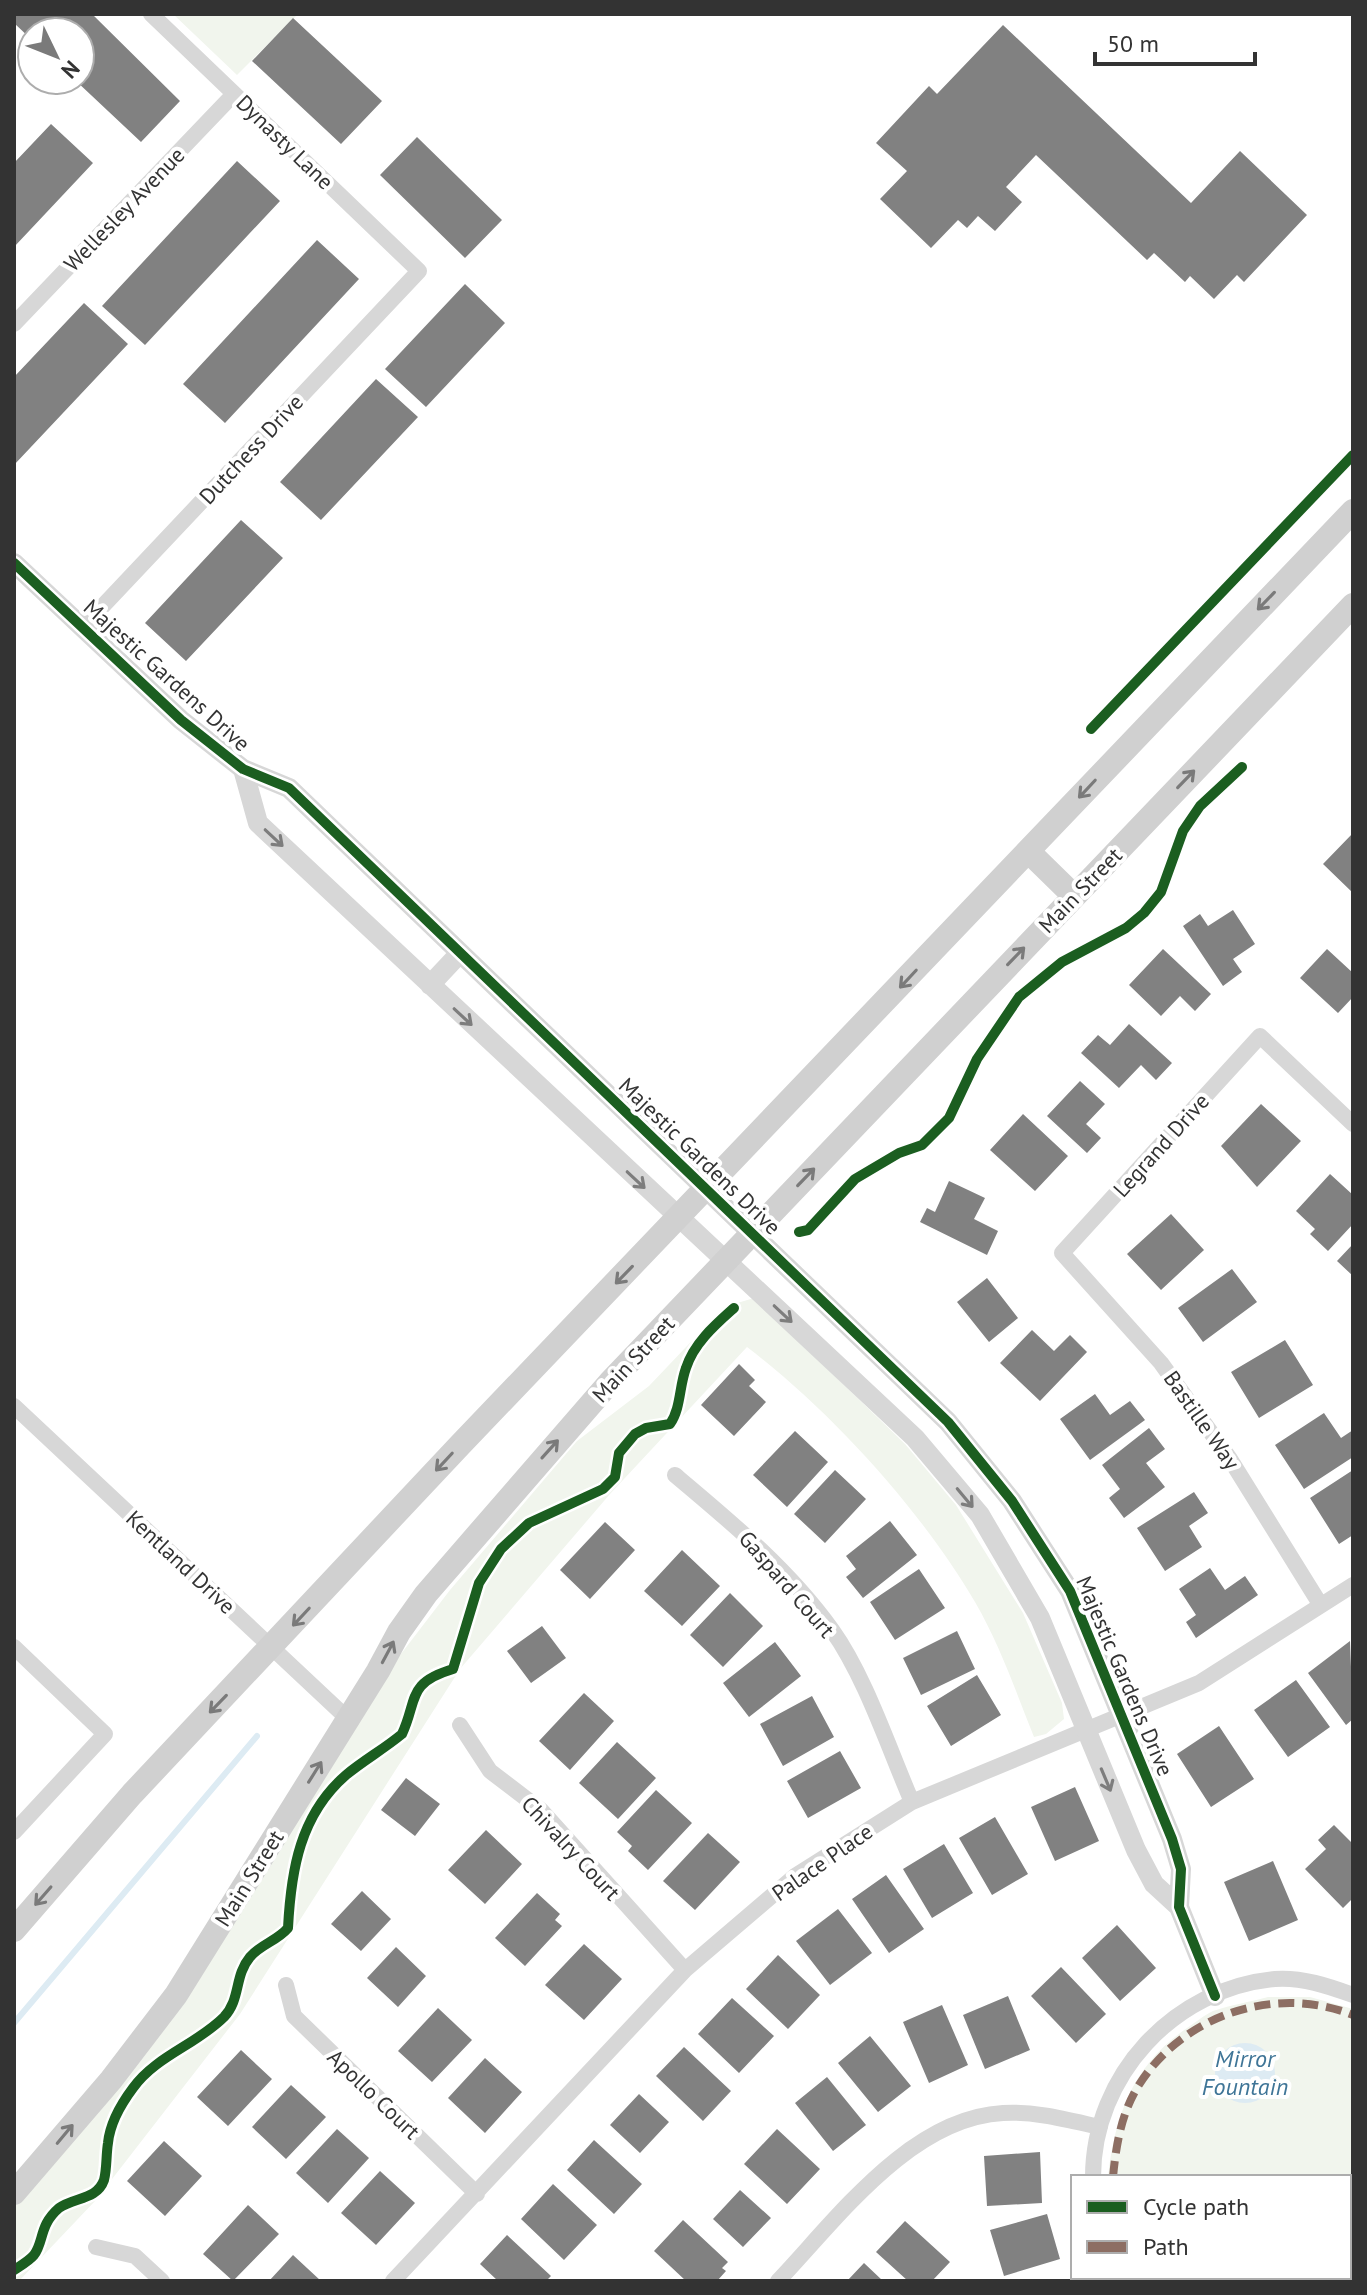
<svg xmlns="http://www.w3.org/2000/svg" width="1367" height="2295" viewBox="0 0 1367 2295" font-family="'PT Sans',sans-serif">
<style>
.green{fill:#f1f5ed}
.water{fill:#ddebf3}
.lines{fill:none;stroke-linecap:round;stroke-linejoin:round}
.stream{stroke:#ddebf3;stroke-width:6}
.building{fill:#818181}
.minor{stroke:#d7d7d7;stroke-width:16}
.tertiary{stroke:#d7d7d7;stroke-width:20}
.secondary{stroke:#d0d0d0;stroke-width:24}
.quiet{stroke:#8d6e63;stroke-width:8;stroke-dasharray:16 8;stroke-linecap:butt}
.cycleway-casing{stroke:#fff;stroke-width:15}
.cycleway{stroke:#1b5e20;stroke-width:10}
.oneway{stroke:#7a7a7a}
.oneway2{stroke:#7d7d7d}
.labels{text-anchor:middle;stroke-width:8;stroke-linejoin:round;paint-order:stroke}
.street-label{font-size:22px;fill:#333;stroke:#fff}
.water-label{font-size:24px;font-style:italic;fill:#3f7597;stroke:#fff}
</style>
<rect width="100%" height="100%" fill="#fff"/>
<!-- green -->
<path class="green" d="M 173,14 L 298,14 L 237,75 Z
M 754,1298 L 905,1444 L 956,1505 L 1023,1613 L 1062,1703 L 1064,1719 L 1046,1734 L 1034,1737 C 1016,1692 1000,1645 975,1602 C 921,1510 832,1412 747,1347 L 610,1494 L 460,1669 L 240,2014 L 95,2201 L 19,2281 L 14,2281 L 14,2205 L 53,2161 L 381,1680 L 450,1590 L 577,1441 L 649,1386 L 724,1307 Z
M 1268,1997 L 1310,1997 L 1353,2009 L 1353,2281 L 1142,2281 L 1139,2277 L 1349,2277 L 1349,2177 L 1108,2177 C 1115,2115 1133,2065 1187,2028 C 1195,2023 1204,2015 1213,2011 C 1230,2005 1250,2002 1268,1997 Z"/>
<!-- water -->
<path class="water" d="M1215 2073a30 30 0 1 1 60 0a30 30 0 1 1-60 0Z"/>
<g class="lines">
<!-- stream -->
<path class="stream" d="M 14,2023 L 257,1736"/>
</g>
<!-- building -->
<path class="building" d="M 14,14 L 92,14 L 180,101 L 141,142 L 75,80 L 80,80 L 80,32 L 32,32 L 32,40 L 14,23 Z
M 293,18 L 382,101 L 341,144 L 252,61 Z
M 1003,25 L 1191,203 L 1240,151 L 1307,215 L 1244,282 L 1237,275 L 1214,299 L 1190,276 L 1185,282 L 1154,253 L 1147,260 L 1036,155 L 1006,187 L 1022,202 L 995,231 L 978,216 L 967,228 L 958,220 L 931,248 L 880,199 L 907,171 L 876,143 L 929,86 L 937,94 Z
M 51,124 L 93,163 L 14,247 L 14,163 Z
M 417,137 L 502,220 L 465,258 L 380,175 Z
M 237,161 L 280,201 L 145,345 L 102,306 Z
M 317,240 L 359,279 L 225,423 L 183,384 Z
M 465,284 L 505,323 L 426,407 L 385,369 Z
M 84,303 L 128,344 L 14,465 L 14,377 Z
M 376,379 L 418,417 L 321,520 L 280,482 Z
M 241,520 L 283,558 L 186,661 L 145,623 Z
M 1353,833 L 1353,893 L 1323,864 Z
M 1233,910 L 1255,944 L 1233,959 L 1242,972 L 1223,986 L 1183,926 L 1200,914 L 1208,926 Z
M 1163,949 L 1211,994 L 1195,1011 L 1180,996 L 1161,1016 L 1129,985 Z
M 1327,949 L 1353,973 L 1353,997 L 1338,1013 L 1300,978 Z
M 1129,1024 L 1172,1063 L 1156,1080 L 1141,1065 L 1119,1088 L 1081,1053 L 1098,1035 L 1110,1045 Z
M 1080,1081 L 1105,1104 L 1086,1124 L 1101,1138 L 1087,1153 L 1047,1116 Z
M 1261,1104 L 1301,1141 L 1257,1187 L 1221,1146 Z
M 1023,1114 L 1068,1156 L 1035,1191 L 990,1150 Z
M 1330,1174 L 1353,1195 L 1353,1224 L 1328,1251 L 1310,1234 L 1315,1229 L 1296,1211 Z
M 949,1181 L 985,1198 L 974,1219 L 998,1231 L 987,1255 L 920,1222 L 927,1208 L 935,1212 Z
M 1171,1214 L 1204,1250 L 1161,1290 L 1127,1254 Z
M 1353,1244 L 1353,1276 L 1337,1261 Z
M 1232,1269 L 1257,1302 L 1203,1342 L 1178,1308 Z
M 987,1278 L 1018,1318 L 989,1342 L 957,1302 Z
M 1032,1330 L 1054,1351 L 1070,1335 L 1087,1352 L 1040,1401 L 1000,1363 Z
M 1285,1340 L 1313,1385 L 1259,1418 L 1231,1372 Z
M 739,1364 L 755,1380 L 749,1386 L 766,1402 L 734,1436 L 701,1405 Z
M 1095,1394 L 1110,1415 L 1130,1401 L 1145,1420 L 1090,1460 L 1060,1419 Z
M 1324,1413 L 1341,1438 L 1353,1430 L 1353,1457 L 1304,1489 L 1275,1445 Z
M 1149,1428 L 1165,1449 L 1146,1463 L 1165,1487 L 1124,1518 L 1109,1498 L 1120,1489 L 1102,1465 Z
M 795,1431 L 828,1462 L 787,1507 L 753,1475 Z
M 835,1470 L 866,1499 L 825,1543 L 794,1514 Z
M 1353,1470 L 1353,1535 L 1339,1544 L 1310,1498 Z
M 1194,1492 L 1208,1513 L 1189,1526 L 1202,1547 L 1165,1571 L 1137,1528 Z
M 890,1521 L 917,1555 L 863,1598 L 846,1577 L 856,1569 L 846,1556 Z
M 605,1522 L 635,1550 L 590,1599 L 560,1570 Z
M 682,1550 L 720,1586 L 682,1626 L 644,1591 Z
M 1210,1568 L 1225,1590 L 1245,1576 L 1258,1595 L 1196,1638 L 1186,1622 L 1196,1615 L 1179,1589 Z
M 919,1569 L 945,1608 L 895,1640 L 870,1602 Z
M 730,1593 L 763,1626 L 723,1667 L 690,1635 Z
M 542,1626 L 566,1658 L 531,1683 L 507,1651 Z
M 957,1631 L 975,1669 L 921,1695 L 903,1658 Z
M 1350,1641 L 1353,1719 L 1346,1725 L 1308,1673 Z
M 775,1642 L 801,1676 L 749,1717 L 723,1683 Z
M 977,1675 L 1001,1715 L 951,1746 L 927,1706 Z
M 1296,1680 L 1330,1727 L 1288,1757 L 1254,1710 Z
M 584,1693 L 614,1721 L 570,1770 L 539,1741 Z
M 812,1696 L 834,1737 L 783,1766 L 760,1724 Z
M 1219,1726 L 1254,1779 L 1211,1807 L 1177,1754 Z
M 617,1742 L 656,1778 L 618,1819 L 579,1783 Z
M 840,1751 L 861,1788 L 808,1818 L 787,1781 Z
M 406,1778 L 440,1804 L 415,1836 L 381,1810 Z
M 1075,1787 L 1099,1841 L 1055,1861 L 1031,1807 Z
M 656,1790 L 692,1823 L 648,1870 L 628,1851 L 632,1846 L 617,1832 Z
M 995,1817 L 1028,1874 L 992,1895 L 959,1838 Z
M 1334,1825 L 1353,1844 L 1353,1898 L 1343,1908 L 1305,1869 L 1326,1849 L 1318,1840 Z
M 486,1830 L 522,1864 L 485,1904 L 448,1870 Z
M 708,1833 L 740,1862 L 695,1910 L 663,1881 Z
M 944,1844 L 973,1893 L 932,1918 L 903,1869 Z
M 1273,1861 L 1298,1920 L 1249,1941 L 1224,1882 Z
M 886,1875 L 924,1929 L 889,1953 L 852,1899 Z
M 362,1891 L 391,1919 L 361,1951 L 331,1924 Z
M 537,1893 L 560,1914 L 555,1920 L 562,1926 L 525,1966 L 495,1938 Z
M 838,1909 L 872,1953 L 830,1985 L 796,1941 Z
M 1117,1925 L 1156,1968 L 1120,2001 L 1082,1958 Z
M 584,1944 L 622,1979 L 584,2020 L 545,1985 Z
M 396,1947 L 426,1976 L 398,2007 L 367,1978 Z
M 778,1955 L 820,1995 L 788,2029 L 746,1989 Z
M 1061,1967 L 1106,2014 L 1076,2043 L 1031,1996 Z
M 1008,1996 L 1030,2050 L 985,2069 L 963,2015 Z
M 732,1998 L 774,2036 L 739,2073 L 698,2034 Z
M 942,2005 L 968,2065 L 929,2083 L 903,2022 Z
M 438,2008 L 472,2040 L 432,2082 L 398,2051 Z
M 870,2036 L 911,2086 L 878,2112 L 838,2063 Z
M 684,2047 L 731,2091 L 703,2121 L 656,2076 Z
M 241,2050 L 272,2079 L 228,2126 L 197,2097 Z
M 485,2058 L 522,2092 L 485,2133 L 448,2098 Z
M 827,2077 L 866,2125 L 833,2151 L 795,2103 Z
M 291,2085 L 326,2117 L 286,2159 L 252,2127 Z
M 639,2094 L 669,2122 L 640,2153 L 610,2125 Z
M 337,2129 L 369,2158 L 328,2203 L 296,2173 Z
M 777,2129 L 820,2169 L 787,2204 L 744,2164 Z
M 594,2140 L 642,2184 L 614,2214 L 567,2170 Z
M 164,2141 L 202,2176 L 165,2216 L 127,2181 Z
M 1040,2152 L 1042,2203 L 987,2206 L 984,2156 Z
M 380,2171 L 415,2203 L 376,2245 L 341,2213 Z
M 553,2184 L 597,2225 L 564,2260 L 521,2219 Z
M 740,2190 L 771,2218 L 743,2247 L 713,2219 Z
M 248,2205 L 279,2234 L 233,2281 L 203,2254 Z
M 1047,2214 L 1060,2259 L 1004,2276 L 990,2230 Z
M 683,2220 L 728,2262 L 722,2268 L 726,2271 L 717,2281 L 686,2281 L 654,2251 Z
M 905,2221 L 950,2262 L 932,2281 L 908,2281 L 876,2252 Z
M 507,2235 L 551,2276 L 546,2281 L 498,2281 L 480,2264 Z
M 293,2255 L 321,2281 L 269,2281 Z
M 864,2263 L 883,2281 L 847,2281 Z"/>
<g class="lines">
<!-- minor -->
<path class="minor" d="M 14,324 L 234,94
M 83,627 L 419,271 L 151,14
M 14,1406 L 348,1719
M 675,1475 C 731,1522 789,1570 832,1630 C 865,1676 889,1749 912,1802
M 1320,1604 L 1230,1459 L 1161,1363 L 1062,1253 L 1260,1036 L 1353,1124
M 14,1647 L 105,1734 L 14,1832
M 460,1725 L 490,1771 L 541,1810 L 685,1970
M 286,1985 L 294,2016 L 477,2194
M 1093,2177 C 1093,2076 1174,1988 1275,1979 C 1302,1977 1328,1986 1353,1995
M 96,2247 L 135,2256 L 162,2281
M 1122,2277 L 1124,2281
M 393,2281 L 685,1970 L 795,1876 L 912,1802 L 1199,1683 L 1353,1585
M 778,2281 C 837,2219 910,2118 1003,2113 C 1035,2111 1068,2120 1100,2127"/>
<!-- tertiary -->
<path class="tertiary" d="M 14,563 L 181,720 L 243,769 L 289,788 L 948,1422 L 1012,1501 L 1070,1591 L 1172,1839 L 1181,1869 L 1179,1907 L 1215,1996
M 243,769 L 258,823 L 915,1438 L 980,1515 L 1040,1618 L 1136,1850 L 1154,1884 L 1179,1907
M 430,985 L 460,953"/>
<!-- secondary -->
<path class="secondary" d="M 1028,851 L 1074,896
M 14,1930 L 132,1794 L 460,1445 L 1353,511
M 14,2193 L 111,2080 L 176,1995 L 378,1671 L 399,1632 L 426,1594 L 610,1382 L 1353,605"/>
<!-- quiet -->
<path class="quiet" d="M 1113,2177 C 1116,2146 1121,2115 1137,2088 C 1181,2015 1275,1984 1353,2015
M 1148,2277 L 1150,2281"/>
<defs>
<path id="cycleway" d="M 14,563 L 181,720 L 243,769 L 289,788 L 948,1422 L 1012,1501 L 1070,1591 L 1172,1839 L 1181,1869 L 1179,1907 L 1215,1996
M 1091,729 L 1353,455
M 799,1232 L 808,1230 L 855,1179 L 899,1153 L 922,1145 L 949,1118 L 977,1059 L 1019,997 L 1062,962 L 1126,928 L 1144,913 L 1161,892 L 1183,831 L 1200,806 L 1242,767
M 14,2270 C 20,2266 29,2261 34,2255 C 44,2242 39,2225 59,2208 C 74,2197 97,2200 104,2180 C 107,2169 106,2155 108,2143 C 110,2123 121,2104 133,2088 C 156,2056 196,2045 224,2017 C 241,1999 234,1976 250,1957 C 261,1944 277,1941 288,1928 C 291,1870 300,1815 346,1775 C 364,1760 384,1749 402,1734 C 418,1700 406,1683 453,1669 L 479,1583 L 501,1549 L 529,1523 L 603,1489 L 615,1477 L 619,1453 L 635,1434 L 646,1428 L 670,1424 C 681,1408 679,1387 686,1368 C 694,1343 715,1325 734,1308"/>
</defs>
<!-- cycleway casing -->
<use href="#cycleway" class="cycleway-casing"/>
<!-- cycleway -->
<use href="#cycleway" class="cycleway"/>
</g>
<!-- one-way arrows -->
<defs><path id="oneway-shaft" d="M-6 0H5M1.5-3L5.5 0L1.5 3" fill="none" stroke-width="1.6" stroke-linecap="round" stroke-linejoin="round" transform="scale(2)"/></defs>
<g class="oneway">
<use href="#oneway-shaft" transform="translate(1266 601) rotate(134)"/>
<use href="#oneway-shaft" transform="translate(1186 779) rotate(-46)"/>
<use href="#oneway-shaft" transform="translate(1087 789) rotate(133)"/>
<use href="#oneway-shaft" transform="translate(1016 956) rotate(-46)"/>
<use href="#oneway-shaft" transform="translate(908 979) rotate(133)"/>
<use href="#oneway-shaft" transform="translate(806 1177) rotate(-46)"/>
<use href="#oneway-shaft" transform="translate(624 1275) rotate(134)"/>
<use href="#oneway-shaft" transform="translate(550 1449) rotate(-48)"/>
<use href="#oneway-shaft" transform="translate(444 1462) rotate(133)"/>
<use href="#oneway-shaft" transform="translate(301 1617) rotate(133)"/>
<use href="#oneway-shaft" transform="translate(388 1652) rotate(-62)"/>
<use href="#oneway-shaft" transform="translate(218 1704) rotate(134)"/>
<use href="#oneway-shaft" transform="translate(315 1772) rotate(-58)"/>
<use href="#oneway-shaft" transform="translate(43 1896) rotate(131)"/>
<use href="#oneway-shaft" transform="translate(65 2134) rotate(-50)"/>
</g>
<g class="oneway2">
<use href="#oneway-shaft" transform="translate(274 838) rotate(43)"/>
<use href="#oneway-shaft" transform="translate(463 1017) rotate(43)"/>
<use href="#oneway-shaft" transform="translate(636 1180) rotate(43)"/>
<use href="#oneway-shaft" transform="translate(783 1314) rotate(43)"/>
<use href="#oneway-shaft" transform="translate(965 1498) rotate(50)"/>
<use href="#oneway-shaft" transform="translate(1106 1780) rotate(67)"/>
</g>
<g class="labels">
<!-- street labels -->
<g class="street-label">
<text transform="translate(285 142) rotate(44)" y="8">Dynasty Lane</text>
<text transform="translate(124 209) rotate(-46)" y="8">Wellesley Avenue</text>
<text transform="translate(251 449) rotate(-47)" y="8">Dutchess Drive</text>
<text transform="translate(167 675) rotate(42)" y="8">Majestic Gardens Drive</text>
<text transform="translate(1080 890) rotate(-46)" y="8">Main Street</text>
<text transform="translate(1161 1145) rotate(-48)" y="8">Legrand Drive</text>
<text transform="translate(700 1156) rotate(44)" y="8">Majestic Gardens Drive</text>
<text transform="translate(633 1359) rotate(-47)" y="8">Main Street</text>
<text transform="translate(1202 1420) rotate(55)" y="8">Bastille Way</text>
<text transform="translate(181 1562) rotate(43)" y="8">Kentland Drive</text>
<text transform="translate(787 1584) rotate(49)" y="8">Gaspard Court</text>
<text transform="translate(1125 1676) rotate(67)" y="8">Majestic Gardens Drive</text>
<text transform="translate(571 1848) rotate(47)" y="8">Chivalry Court</text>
<text transform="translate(822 1862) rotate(-35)" y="8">Palace Place</text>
<text transform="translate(249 1878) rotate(-58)" y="8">Main Street</text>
<text transform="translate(374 2094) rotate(44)" y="8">Apollo Court</text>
</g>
<!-- water labels -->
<g class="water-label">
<text x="1245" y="2067">Mirror<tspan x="1245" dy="28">Fountain</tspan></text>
</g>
</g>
<!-- border -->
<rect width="1367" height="2295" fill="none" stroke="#333333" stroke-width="32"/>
<!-- legend -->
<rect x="1071" y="2175" width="280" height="104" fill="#ffffff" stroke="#adadad" stroke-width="2"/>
<rect x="1087" y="2201" width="40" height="12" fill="#1b5e20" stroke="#adadad" stroke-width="2"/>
<text x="1143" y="2215" font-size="24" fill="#333333">Cycle path</text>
<rect x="1087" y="2241" width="40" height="12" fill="#8d6e63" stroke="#adadad" stroke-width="2"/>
<text x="1143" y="2255" font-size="24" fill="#333333">Path</text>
<!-- north arrow -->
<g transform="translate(56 56) rotate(133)"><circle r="38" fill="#ffffff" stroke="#adadad" stroke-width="2"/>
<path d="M0-6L14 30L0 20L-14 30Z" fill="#7a7a7a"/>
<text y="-12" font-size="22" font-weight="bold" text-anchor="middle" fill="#333333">N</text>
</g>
<!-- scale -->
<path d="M1095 52v12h160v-12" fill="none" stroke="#333333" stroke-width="4"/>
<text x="1107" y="52" font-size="24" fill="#333333" stroke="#ffffff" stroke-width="6" paint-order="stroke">50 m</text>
</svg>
